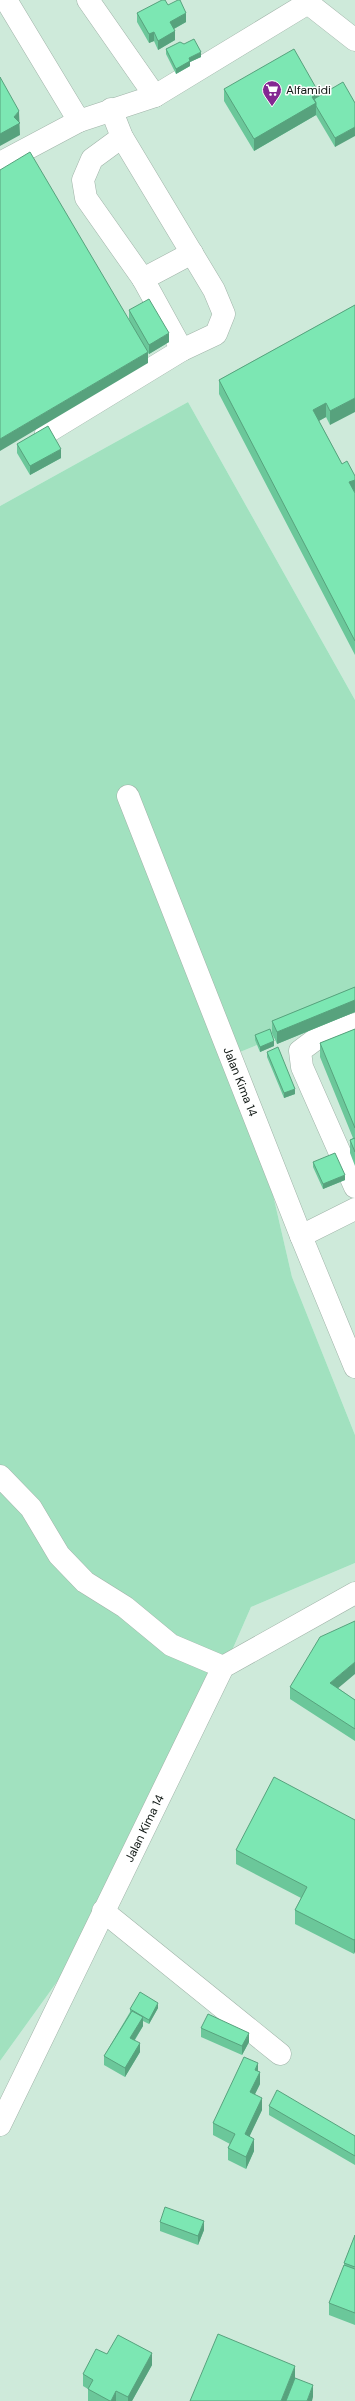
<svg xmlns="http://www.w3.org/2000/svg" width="355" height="2401" viewBox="0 0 355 2401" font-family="'DM Sans',sans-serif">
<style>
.built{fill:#ceeada}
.green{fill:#a1e1bf}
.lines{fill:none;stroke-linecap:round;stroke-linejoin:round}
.minor-casing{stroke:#a1b4a9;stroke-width:23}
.minor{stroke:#fff;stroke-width:22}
.wall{fill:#6bc79a}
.shaded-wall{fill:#57a27d}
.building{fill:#7ce7b3;stroke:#57a27d}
.labels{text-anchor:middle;stroke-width:3;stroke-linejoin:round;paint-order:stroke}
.poi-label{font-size:12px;fill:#0f1713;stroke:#fff;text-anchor:start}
.street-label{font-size:12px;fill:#0f1713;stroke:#fff}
</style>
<rect width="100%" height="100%" fill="#e0f5e9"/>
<!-- built -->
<path class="built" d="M 0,0 L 355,0 L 355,700 L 188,402 L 0,506 Z
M 355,1005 L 355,1435 L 292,1277 L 240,1052 Z
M 355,1563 L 355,2401 L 0,2401 L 0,2061 L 134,1875 L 251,1607 Z"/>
<!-- green -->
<path class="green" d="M 188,402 L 355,700 L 355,1005 L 240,1052 L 292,1277 L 355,1435 L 355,1563 L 251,1607 L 134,1875 L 0,2061 L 0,506 Z"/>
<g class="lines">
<defs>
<g id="minor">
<path d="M 6,0 L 79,121 L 155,96 L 308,3"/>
<path d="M 88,0 L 155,96"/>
<path d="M 304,0 L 355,40"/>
<path d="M 122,137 L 92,159 L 83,180 L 86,198 L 143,279 L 182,350"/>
<path d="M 0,163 L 79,121"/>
<path d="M 143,279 L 192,253"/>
<path d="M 46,433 L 182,350 L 216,334 L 224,314 L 214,290 L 122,137 L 111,109"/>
<path id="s1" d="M 128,796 L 301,1236 L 355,1367"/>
<path d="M 355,1024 L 316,1039 L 300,1051 L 302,1067 L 355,1187"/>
<path d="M 301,1236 L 355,1209"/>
<path d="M 0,1476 L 31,1508 L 59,1555 L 85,1582 L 125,1607 L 171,1645 L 223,1667"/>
<path d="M 103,1911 L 280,2054"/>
<path id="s2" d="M 0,2125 L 223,1667 L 355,1593"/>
</g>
</defs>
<!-- minor casing -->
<use href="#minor" class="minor-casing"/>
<!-- minor -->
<use href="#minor" class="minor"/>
</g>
<!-- wall -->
<path class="wall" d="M 168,5 L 186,22 L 174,29 L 175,40 L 158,50 L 154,41 L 149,43 L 137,22 L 137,13 Z
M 184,44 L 201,57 L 190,62 L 190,66 L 176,74 L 166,54 L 166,49 Z
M 224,89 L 319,96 L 355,103 L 335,147 L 316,115 L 254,151 L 224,101 Z
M 355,305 L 330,425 L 326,417 L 319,421 L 342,464 L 355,476 L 355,655 L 219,394 L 219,380 Z
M 129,310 L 169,342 L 149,354 L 148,353 L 148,363 L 129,319 Z
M 17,444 L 61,458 L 30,475 L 17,453 Z
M 355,987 L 355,1012 L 277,1044 L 272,1033 L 272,1021 Z
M 355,1029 L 355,1166 L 350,1153 L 350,1140 L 353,1138 L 320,1057 L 320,1043 Z
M 255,1035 L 274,1046 L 260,1052 L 255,1040 Z
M 267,1052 L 295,1094 L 284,1098 L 267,1057 Z
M 313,1162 L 345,1180 L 323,1189 L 313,1167 Z
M 290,1687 L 338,1688 L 355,1700 L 355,1741 L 290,1699 Z
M 355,1820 L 354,1954 L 295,1924 L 295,1910 L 301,1898 L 236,1864 L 236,1850 Z
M 158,2008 L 149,2024 L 143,2021 L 143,2026 L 135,2040 L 140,2052 L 125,2077 L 104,2065 L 104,2056 L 130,2012 L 130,2009 Z
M 201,2028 L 249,2042 L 242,2055 L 201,2037 Z
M 258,2071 L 260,2084 L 255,2094 L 262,2110 L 249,2136 L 254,2151 L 246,2169 L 228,2160 L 228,2148 L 230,2144 L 213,2135 L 213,2123 Z
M 269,2106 L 355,2136 L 355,2165 L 269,2115 Z
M 160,2222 L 204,2230 L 198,2245 L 160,2231 Z
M 355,2235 L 355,2325 L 329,2315 L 329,2303 L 344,2265 L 344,2263 Z
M 107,2354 L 152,2365 L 132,2401 L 88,2401 L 88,2389 L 83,2386 L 83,2374 Z"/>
<!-- shaded-wall -->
<path class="shaded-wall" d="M 186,13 L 186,22 L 170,31 L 170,22 Z
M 175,31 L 175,40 L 158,50 L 158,41 Z
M 154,32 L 154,41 L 149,43 L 149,34 Z
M 201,52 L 201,57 L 190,62 L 190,66 L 176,74 L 176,69 L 189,58 Z
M 319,93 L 319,105 L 316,106 L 316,115 L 254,151 L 254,139 L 312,97 Z
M 19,111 L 20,135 L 0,146 L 0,134 L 14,117 Z
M 355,127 L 355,136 L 335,147 L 335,138 Z
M 169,333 L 169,342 L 149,354 L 149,345 Z
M 148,352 L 148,363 L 0,451 L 0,439 Z
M 355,398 L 355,412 L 330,425 L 330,411 Z
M 326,403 L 326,417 L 313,424 L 313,410 Z
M 61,449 L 61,458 L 30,475 L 30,466 Z
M 355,480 L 355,493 L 349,482 Z
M 355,1000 L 355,1012 L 277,1044 L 277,1032 Z
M 274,1041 L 274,1046 L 260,1052 L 260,1047 Z
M 295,1089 L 295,1094 L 284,1098 L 284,1093 Z
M 345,1175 L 345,1180 L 323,1189 L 323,1184 Z
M 355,1662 L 355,1674 L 330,1695 L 330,1683 Z
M 355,1939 L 355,1952 L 354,1954 L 354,1940 Z
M 158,2003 L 158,2008 L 149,2024 L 149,2020 Z
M 143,2017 L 143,2026 L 130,2047 L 130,2038 Z
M 249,2033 L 249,2042 L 242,2055 L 242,2046 Z
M 140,2043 L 140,2052 L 125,2077 L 125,2068 Z
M 258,2063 L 258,2075 L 260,2072 L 260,2084 L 250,2104 L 250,2092 L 255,2070 Z
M 262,2098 L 262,2110 L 245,2146 L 245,2134 Z
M 254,2139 L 254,2151 L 246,2169 L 246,2157 Z
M 204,2221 L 204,2230 L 198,2245 L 198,2236 Z
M 152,2353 L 152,2365 L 132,2401 L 128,2401 L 128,2397 Z
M 295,2366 L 295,2379 L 286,2401 L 281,2401 Z
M 313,2385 L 313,2397 L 312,2401 L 307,2401 Z
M 116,2391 L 116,2401 L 111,2401 Z"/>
<!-- building -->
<path class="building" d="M 162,0 L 165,0 L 168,5 L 178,0 L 180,0 L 186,13 L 170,22 L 175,31 L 158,41 L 154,32 L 149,34 L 137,13 Z
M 194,39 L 201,52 L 189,58 L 190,61 L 176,69 L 166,49 L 180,42 L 184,44 Z
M 294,49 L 319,93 L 312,97 L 316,103 L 254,139 L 224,89 Z
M 0,77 L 19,111 L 14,117 L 20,123 L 0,134 Z
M 343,82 L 355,103 L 355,127 L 335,138 L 316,106 L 316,103 L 314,99 Z
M 30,152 L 148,352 L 0,439 L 0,170 Z
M 149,299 L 169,333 L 149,345 L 129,310 Z
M 355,305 L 355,398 L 330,411 L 326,403 L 313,410 L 342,464 L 347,461 L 355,476 L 355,480 L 349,482 L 355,493 L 355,641 L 219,380 Z
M 48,426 L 61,449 L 30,466 L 17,444 Z
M 355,987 L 355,1000 L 277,1032 L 272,1021 Z
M 270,1029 L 274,1041 L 260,1047 L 255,1035 Z
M 355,1029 L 355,1128 L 320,1043 Z
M 278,1047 L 295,1089 L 284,1093 L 267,1052 Z
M 355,1138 L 355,1152 L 350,1140 Z
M 335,1153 L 345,1175 L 323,1184 L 313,1162 Z
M 355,1621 L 355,1662 L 330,1683 L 355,1700 L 355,1729 L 290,1687 L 320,1637 Z
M 274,1777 L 355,1820 L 355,1939 L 354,1940 L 295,1910 L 307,1887 L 236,1850 Z
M 140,1992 L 158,2003 L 149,2020 L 130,2009 Z
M 132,2011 L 143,2017 L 130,2038 L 140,2043 L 125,2068 L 104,2056 Z
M 208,2014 L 249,2033 L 242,2046 L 201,2028 Z
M 244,2057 L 258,2063 L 255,2070 L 260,2072 L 250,2092 L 262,2098 L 245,2134 L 254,2139 L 246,2157 L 228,2148 L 235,2134 L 213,2123 Z
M 277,2090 L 355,2136 L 355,2156 L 269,2106 Z
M 165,2207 L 204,2221 L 198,2236 L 160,2222 Z
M 355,2235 L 355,2267 L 344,2263 Z
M 344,2265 L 355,2269 L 355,2313 L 329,2303 Z
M 218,2334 L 295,2366 L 281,2401 L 190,2401 Z
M 118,2335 L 152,2353 L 128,2397 L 116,2391 L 111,2401 L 110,2401 L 88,2389 L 93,2380 L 83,2374 L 96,2349 L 107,2354 Z
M 295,2378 L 313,2385 L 307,2401 L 286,2401 Z"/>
<!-- icons -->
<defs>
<symbol id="supermarket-pin" viewBox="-11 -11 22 30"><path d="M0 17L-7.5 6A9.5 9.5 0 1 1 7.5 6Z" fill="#842792" stroke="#fff"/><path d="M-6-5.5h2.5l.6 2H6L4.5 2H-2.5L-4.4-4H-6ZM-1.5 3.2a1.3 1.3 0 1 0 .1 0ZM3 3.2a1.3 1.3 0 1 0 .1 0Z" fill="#fff"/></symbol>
</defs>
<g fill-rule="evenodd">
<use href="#supermarket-pin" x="261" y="79" width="22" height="30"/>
</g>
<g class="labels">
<!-- poi labels -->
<g class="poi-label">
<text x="286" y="94">Alfamidi</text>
</g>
<!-- street labels -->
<g class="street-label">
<text dy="4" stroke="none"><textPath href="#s1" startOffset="307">Jalan Kima 14</textPath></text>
<text dy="4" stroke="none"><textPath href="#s2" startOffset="330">Jalan Kima 14</textPath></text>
</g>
</g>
</svg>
